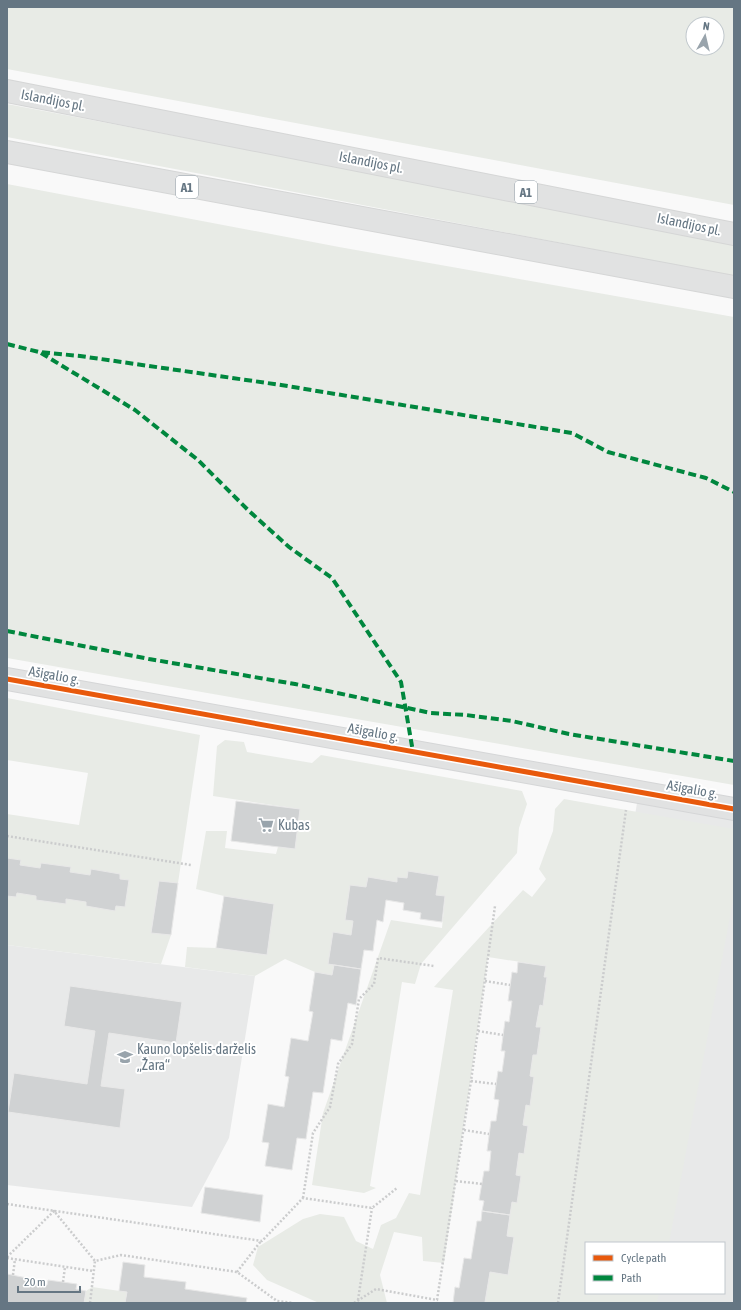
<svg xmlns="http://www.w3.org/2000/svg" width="741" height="1310" viewBox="0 0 741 1310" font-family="'Asap Condensed',sans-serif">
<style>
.built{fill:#e8e9e9}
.green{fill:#e8ebe6;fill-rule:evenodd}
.building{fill:#d0d2d3;stroke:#e8e8e8}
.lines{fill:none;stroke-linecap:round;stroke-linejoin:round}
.secondary-casing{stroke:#d5d6d7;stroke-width:24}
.highway-casing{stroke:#d5d6d6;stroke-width:24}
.path{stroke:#cbcccd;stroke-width:2.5;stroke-dasharray:2 2;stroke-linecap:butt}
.secondary{stroke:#e1e2e2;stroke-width:22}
.highway{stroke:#e1e2e2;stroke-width:22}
.quiet{stroke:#00873e;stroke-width:4;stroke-dasharray:8 4;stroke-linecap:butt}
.cycleway-casing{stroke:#fff;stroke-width:8}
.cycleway{stroke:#e8590c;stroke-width:5}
.labels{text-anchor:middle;stroke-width:4;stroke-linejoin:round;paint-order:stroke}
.shield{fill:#fff;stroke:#939fa8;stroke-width:1}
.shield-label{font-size:13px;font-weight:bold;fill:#657683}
.street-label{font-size:14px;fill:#657683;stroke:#fff}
.poi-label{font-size:14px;fill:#657683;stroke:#fff;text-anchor:start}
</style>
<rect width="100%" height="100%" fill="#f9f9f9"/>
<!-- built -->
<path class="built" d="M 637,803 L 734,820 L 734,1303 L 578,1303 L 586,1293 L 724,1293 L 724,1243 L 605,1243 L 625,876 Z
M 7,945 L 255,976 L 229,1138 L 192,1207 L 7,1185 Z"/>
<!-- green -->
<path class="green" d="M 7,7 L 734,7 L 734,205 L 7,69 ZM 693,24 L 717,24 L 717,48 L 693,48 Z
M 7,104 L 734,242 L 734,276 L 7,137 Z
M 7,184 L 339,247 L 734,317 L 734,785 L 7,658 Z
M 7,698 L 200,735 L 178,883 L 159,881 L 151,932 L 171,935 L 161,964 L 7,945 L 7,814 L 79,825 L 88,773 L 7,760 Z
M 225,740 L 244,742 L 247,752 L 312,763 L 321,755 L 522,791 L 527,804 L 519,828 L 517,853 L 421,964 L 415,984 L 402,982 L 370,1186 L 376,1188 L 364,1193 L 312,1185 L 323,1113 L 391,920 L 442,928 L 445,897 L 436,895 L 439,876 L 408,871 L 407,878 L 398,877 L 397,882 L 368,877 L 366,887 L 350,885 L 345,919 L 353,921 L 351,935 L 333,933 L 328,964 L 334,965 L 332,975 L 315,972 L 285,959 L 255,976 L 185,967 L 187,947 L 216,948 L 267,955 L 274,904 L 224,896 L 196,889 L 206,831 L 227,831 L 225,848 L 276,854 L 278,847 L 295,849 L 300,809 L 213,796 L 217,746 Z
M 564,799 L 734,829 L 734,895 L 669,1243 L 586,1243 L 586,1293 L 659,1293 L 657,1303 L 485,1302 L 490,1272 L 508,1275 L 514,1237 L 507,1236 L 512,1202 L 517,1203 L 516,1175 L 519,1153 L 524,1154 L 528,1126 L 523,1125 L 526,1105 L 530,1105 L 534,1077 L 530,1076 L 533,1055 L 537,1055 L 541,1028 L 536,1027 L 540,1005 L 543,1005 L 547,978 L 544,977 L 546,966 L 488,957 L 444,1263 L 423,1261 L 422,1237 L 394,1232 L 380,1275 L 387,1303 L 319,1303 L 267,1280 L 253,1265 L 258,1247 L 303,1219 L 320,1214 L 344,1217 L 356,1241 L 373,1249 L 381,1225 L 396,1218 L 409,1193 L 420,1195 L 453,990 L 434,987 L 523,890 L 532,897 L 546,879 L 539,869 L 553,831 L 555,809 Z
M 92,1287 L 127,1292 L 125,1303 L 84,1303 L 86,1291 Z"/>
<!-- building -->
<path class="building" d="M 236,801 L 300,809 L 295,849 L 231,841 Z
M 7,858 L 21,860 L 20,865 L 40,868 L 41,863 L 71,867 L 70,872 L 90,875 L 91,869 L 120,874 L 120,879 L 129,880 L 125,907 L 116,906 L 115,911 L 86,906 L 86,902 L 66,899 L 66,904 L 36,900 L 36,896 L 17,893 L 16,897 L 7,896 Z
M 408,871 L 439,876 L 436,895 L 445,896 L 442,922 L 420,919 L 421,913 L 403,910 L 404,903 L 386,900 L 383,922 L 377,920 L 373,951 L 364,950 L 361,969 L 328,964 L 333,932 L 351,935 L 353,921 L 345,920 L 350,885 L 366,887 L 368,877 L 397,882 L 397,877 L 407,878 Z
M 159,881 L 178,883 L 171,935 L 151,933 Z
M 224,896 L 274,904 L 267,955 L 216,948 Z
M 518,962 L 546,966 L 544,977 L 547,977 L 543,1006 L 540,1005 L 536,1027 L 541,1027 L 537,1055 L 533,1055 L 530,1076 L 534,1077 L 530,1106 L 526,1105 L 523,1125 L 528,1126 L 524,1154 L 519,1153 L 516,1175 L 521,1176 L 517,1203 L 512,1202 L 510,1215 L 482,1211 L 484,1201 L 479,1200 L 484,1171 L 489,1171 L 491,1151 L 487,1151 L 491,1121 L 496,1121 L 499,1100 L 494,1099 L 498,1071 L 502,1072 L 505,1051 L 501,1051 L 505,1021 L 509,1022 L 512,1001 L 508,1001 L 512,972 L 517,973 Z
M 334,965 L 361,969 L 356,1005 L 348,1003 L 342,1041 L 331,1039 L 323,1093 L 313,1092 L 306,1139 L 297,1138 L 292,1170 L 265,1166 L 269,1143 L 262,1142 L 268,1104 L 284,1107 L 289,1077 L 285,1076 L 291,1038 L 308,1041 L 313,1012 L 309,1011 L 315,972 L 332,975 Z
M 70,986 L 182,1002 L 176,1043 L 109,1033 L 101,1086 L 125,1089 L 120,1128 L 8,1112 L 14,1073 L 87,1084 L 95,1031 L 64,1026 Z
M 205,1187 L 263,1195 L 260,1222 L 201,1213 Z
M 482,1211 L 510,1215 L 507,1236 L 514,1237 L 508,1275 L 490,1272 L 485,1302 L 490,1303 L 453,1303 L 455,1287 L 459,1288 L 464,1258 L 471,1259 L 477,1221 L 481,1221 Z
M 123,1262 L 145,1265 L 144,1277 L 186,1282 L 185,1289 L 247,1298 L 246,1303 L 125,1303 L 127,1292 L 119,1291 Z
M 7,1274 L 27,1278 L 26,1283 L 47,1285 L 48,1280 L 77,1284 L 76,1289 L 86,1291 L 84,1303 L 7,1303 Z"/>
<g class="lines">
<defs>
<path id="secondary" d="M 7,679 L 734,809"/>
<path id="highway" d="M 7,91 L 734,234
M 7,152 L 734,287"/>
</defs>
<!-- secondary casing -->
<use href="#secondary" class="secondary-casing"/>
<!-- highway casing -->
<use href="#highway" class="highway-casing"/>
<!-- path -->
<path class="path" d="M 7,836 L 191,865
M 485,981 L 510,985
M 478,1031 L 503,1035
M 471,1081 L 496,1084
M 464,1130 L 489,1134
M 456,1181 L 482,1184
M 303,1198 L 313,1133 L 330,1107 L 338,1064 L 352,1044 L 359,999 L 374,984 L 378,958 L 434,966
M 7,1204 L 262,1241 L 303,1198 L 372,1208 L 397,1188
M 7,1257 L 54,1211 L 95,1261
M 7,1258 L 93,1271
M 237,1272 L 261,1241
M 13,1275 L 15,1259
M 63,1282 L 65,1267
M 358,1300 L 372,1208
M 90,1303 L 95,1261 L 121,1255 L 237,1272 L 277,1301 L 293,1303
M 354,1303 L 376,1289 L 437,1300 L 471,1081 L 495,906
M 558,1303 L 626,810"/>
<!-- secondary -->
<use href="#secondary" class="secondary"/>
<!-- highway -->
<use href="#highway" class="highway"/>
<!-- quiet -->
<path class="quiet" d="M 7,344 L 39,352 L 80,356 L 281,385 L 572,433 L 608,452 L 706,478 L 734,492
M 41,353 L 135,410 L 198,460 L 249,511 L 289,547 L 332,578 L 401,682 L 413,752
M 7,631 L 149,659 L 295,684 L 431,713 L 466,715 L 512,721 L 569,734 L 734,761"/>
<defs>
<path id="cycleway" d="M 7,679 L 734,809"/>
</defs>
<!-- cycleway casing -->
<use href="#cycleway" class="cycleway-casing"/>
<!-- cycleway -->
<use href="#cycleway" class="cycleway"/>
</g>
<!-- icons -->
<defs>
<symbol id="supermarket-bare" viewBox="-9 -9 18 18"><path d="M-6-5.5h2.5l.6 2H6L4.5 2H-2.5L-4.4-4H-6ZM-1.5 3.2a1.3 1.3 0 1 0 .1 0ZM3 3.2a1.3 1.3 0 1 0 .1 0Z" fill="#99a4ac" stroke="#fff" stroke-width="2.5" paint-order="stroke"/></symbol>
<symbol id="school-bare" viewBox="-9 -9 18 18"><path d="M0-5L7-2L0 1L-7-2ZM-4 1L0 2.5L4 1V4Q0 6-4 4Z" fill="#99a4ac" stroke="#fff" stroke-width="2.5" paint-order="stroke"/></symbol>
</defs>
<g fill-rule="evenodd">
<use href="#supermarket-bare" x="255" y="814" width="22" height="22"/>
<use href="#school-bare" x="114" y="1046" width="22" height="22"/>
</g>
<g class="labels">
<!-- shield labels -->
<g class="shield">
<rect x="176" y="176" width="22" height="22" rx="3"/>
<rect x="515" y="181" width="22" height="22" rx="3"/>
</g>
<g class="shield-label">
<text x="187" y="192">A1</text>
<text x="526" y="197">A1</text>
</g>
<!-- street labels -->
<g class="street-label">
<text transform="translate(53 100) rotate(11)" y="5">Islandijos pl.</text>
<text transform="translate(371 162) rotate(11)" y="5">Islandijos pl.</text>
<text transform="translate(689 224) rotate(12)" y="5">Islandijos pl.</text>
<text transform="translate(54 675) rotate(10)" y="5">Ašigalio g.</text>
<text transform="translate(373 732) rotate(10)" y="5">Ašigalio g.</text>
<text transform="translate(692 789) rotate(10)" y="5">Ašigalio g.</text>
</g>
<!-- poi labels -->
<g class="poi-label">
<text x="278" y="830">Kubas</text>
<text x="137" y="1054">Kauno lopšelis-darželis<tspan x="137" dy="16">„Žara“</tspan></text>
</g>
</g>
<!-- border -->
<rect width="741" height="1310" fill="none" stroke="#657683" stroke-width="16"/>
<!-- legend -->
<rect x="585" y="1242" width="140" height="52" fill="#ffffff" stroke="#c1c8cd"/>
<rect x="593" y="1255" width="20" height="6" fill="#e8590c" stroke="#c1c8cd"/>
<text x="621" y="1262" font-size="12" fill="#657683">Cycle path</text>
<rect x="593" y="1275" width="20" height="6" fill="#00873e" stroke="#c1c8cd"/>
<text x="621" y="1282" font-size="12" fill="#657683">Path</text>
<!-- north arrow -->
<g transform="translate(705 36) rotate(8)"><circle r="19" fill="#ffffff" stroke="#c1c8cd"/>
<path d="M0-3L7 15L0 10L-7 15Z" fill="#99a4ac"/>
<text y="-6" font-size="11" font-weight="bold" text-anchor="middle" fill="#657683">N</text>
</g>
<!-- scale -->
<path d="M18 1286v6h62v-6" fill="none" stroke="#657683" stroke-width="2"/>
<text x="24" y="1286" font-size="12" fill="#657683" stroke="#ffffff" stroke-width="3" paint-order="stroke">20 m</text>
</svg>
